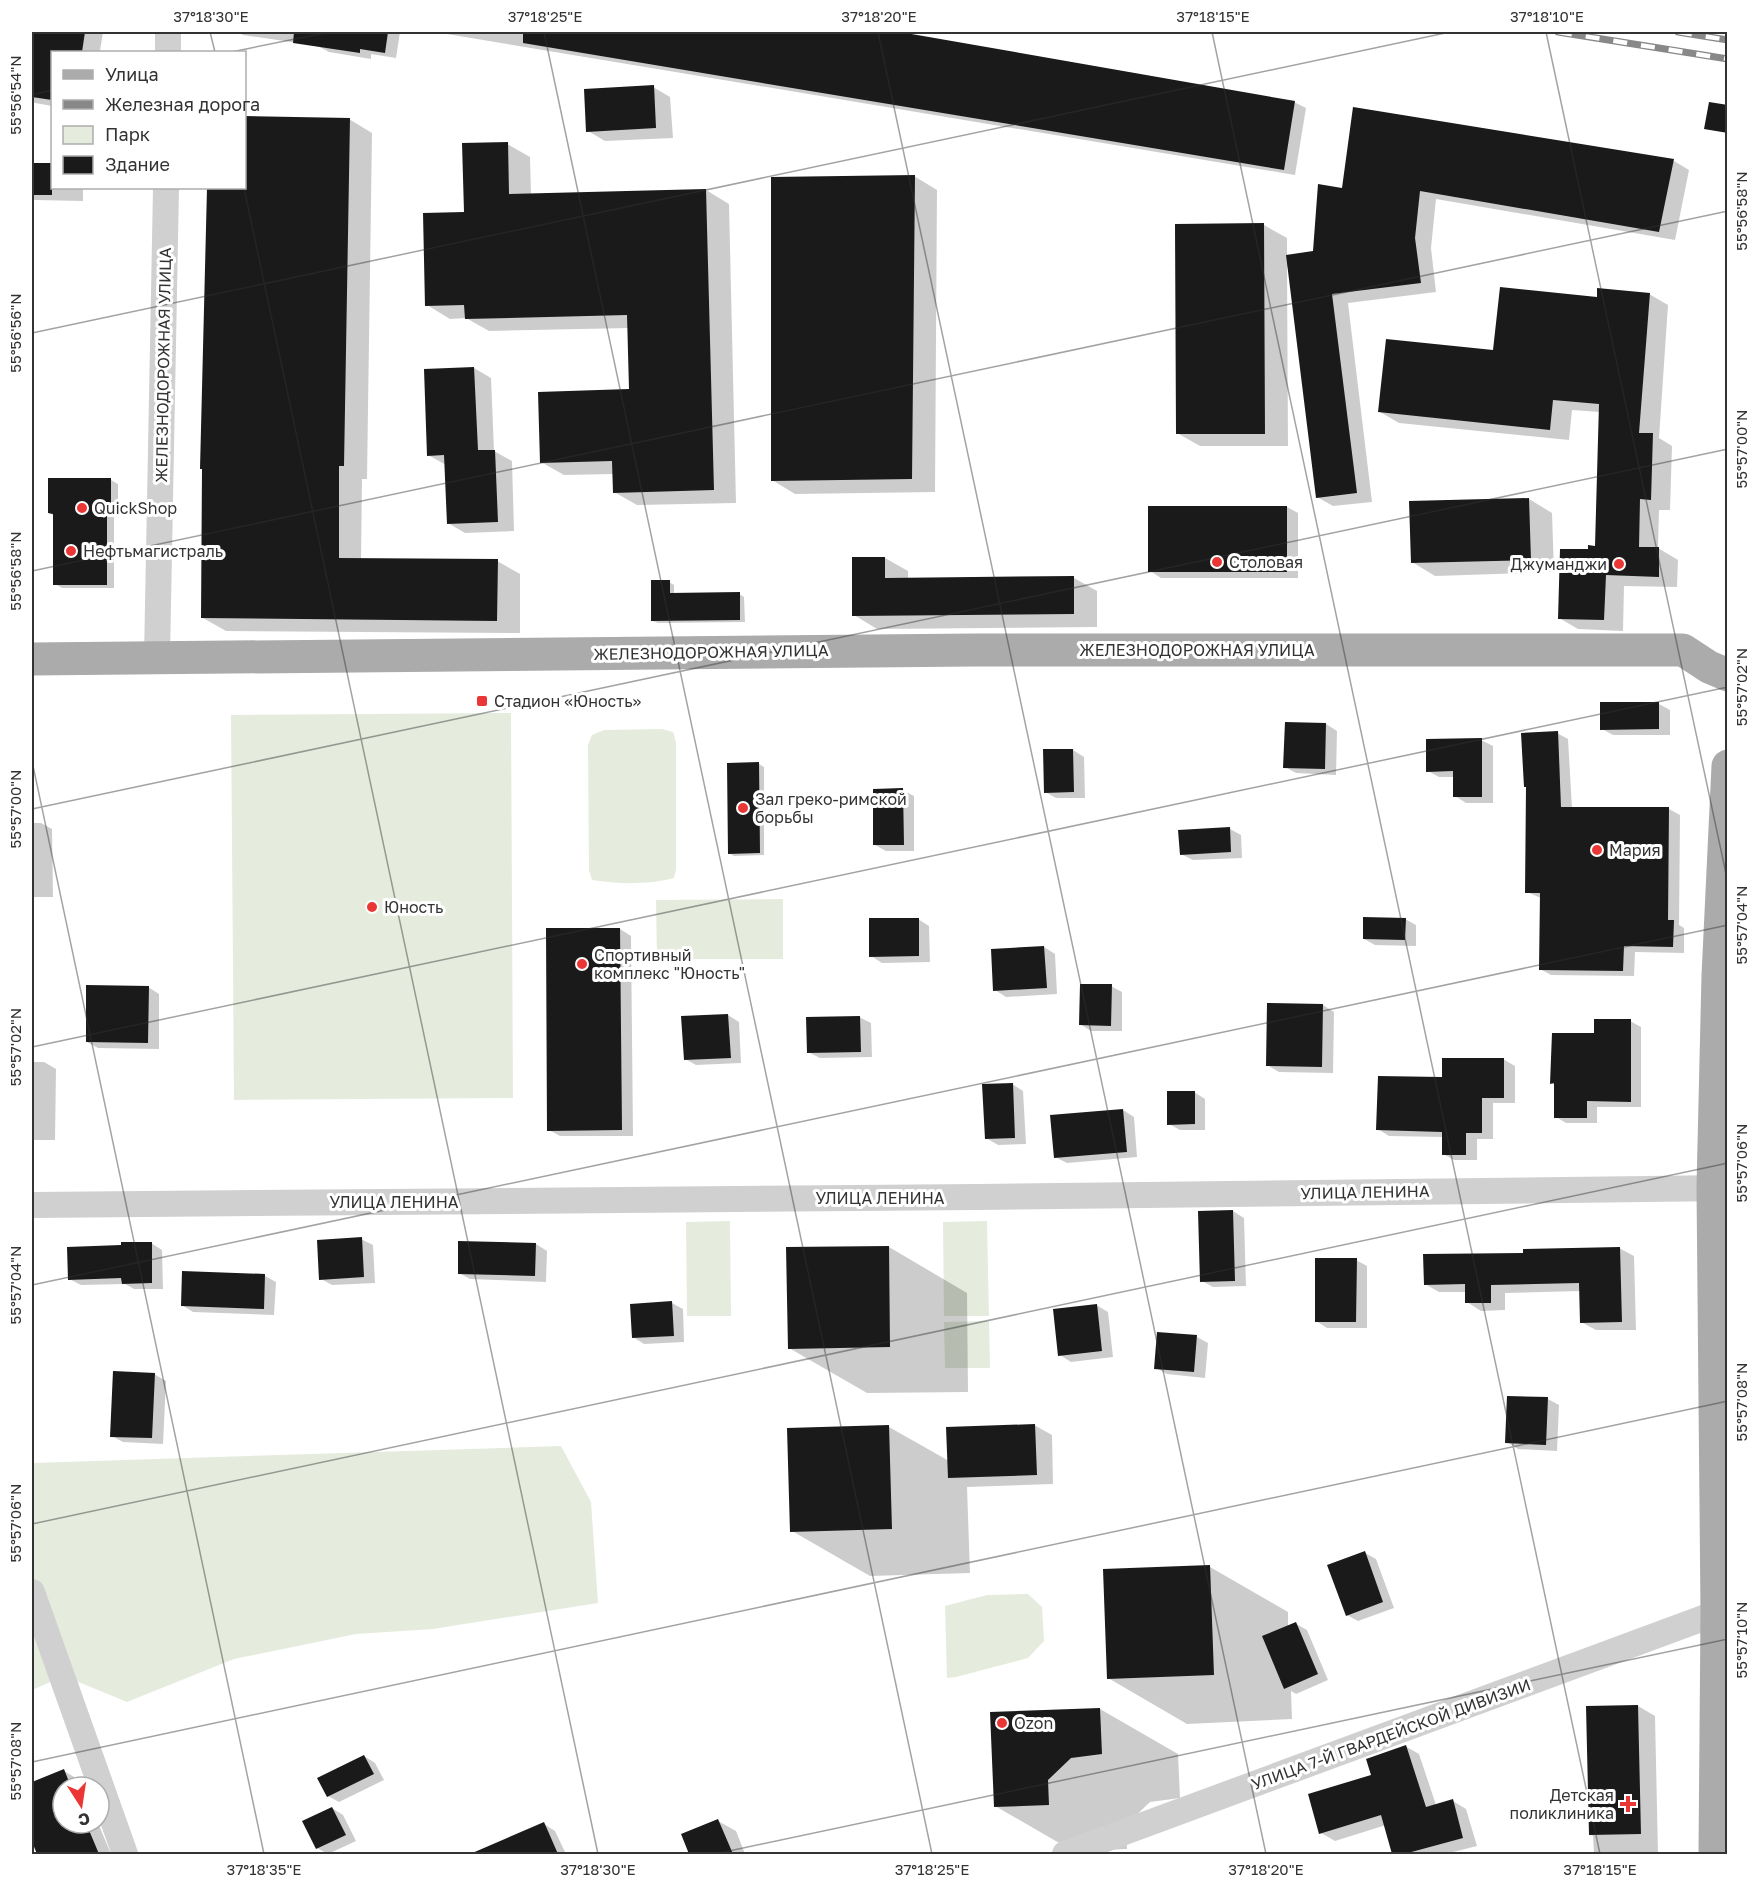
<svg xmlns="http://www.w3.org/2000/svg" width="1759" height="1886" viewBox="0 0 1759 1886" font-family="'Golos Text',sans-serif">
<style>
.green{fill:#e5ecde}
.shadow{fill:#0003}
.building{fill:#1a1a1a}
.lines{fill:none;stroke-linecap:round;stroke-linejoin:round}
.minor{stroke:#d0d0d0;stroke-width:26}
.major{stroke:#ababab;stroke-width:33}
.rail-casing{stroke:#888;stroke-width:7}
.rail{stroke:#fff;stroke-width:4.5;stroke-dasharray:14;stroke-linecap:butt}
.ticks{fill:none;stroke:#333;stroke-width:1.5;stroke-opacity:0.45}
.poi-dot{fill:#ea3735;stroke:#fff;stroke-width:2}
.labels{text-anchor:middle;stroke-width:6;stroke-linejoin:round;paint-order:stroke}
.street-label{font-size:16px;fill:#333;stroke:#fff}
.poi-label{font-size:16px;fill:#333;stroke:#fff;text-anchor:start}
.neatline{fill:none;stroke:#333;stroke-width:2}
.ticks-label{font-size:15px;text-anchor:middle;fill:#333}
</style>
<rect width="100%" height="100%" fill="#fff"/>
<!-- green -->
<path class="green" d="M 511,713 L 513,1098 L 234,1100 L 231,715 Z
M 662,729 L 673,732 L 676,742 L 676,869 L 674,878 C 649,885 617,884 592,880 L 589,870 L 588,745 L 592,735 L 604,730 Z
M 783,899 L 783,959 L 657,959 L 656,900 Z
M 730,1221 L 731,1316 L 687,1316 L 686,1222 Z
M 987,1221 L 989,1316 L 944,1316 L 943,1222 Z
M 989,1321 L 990,1368 L 945,1368 L 944,1322 Z
M 561,1446 L 591,1502 L 598,1603 L 433,1629 L 356,1634 L 234,1659 L 127,1702 L 64,1676 L 32,1690 L 32,1463 Z
M 1028,1594 L 1042,1607 L 1044,1641 L 1028,1658 L 956,1677 L 947,1678 L 945,1606 L 987,1595 Z"/>
<!-- shadow -->
<path class="shadow" d="M 32,32 L 103,32 L 100,51 L 121,52 L 52,52 L 52,106 L 35,103 L 32,101 Z
M 237,32 L 400,32 L 396,58 L 371,54 L 371,59 L 329,52 L 318,46 L 243,35 Z
M 435,32 L 891,32 L 1294,102 L 1306,108 L 1295,175 Z
M 653,87 L 670,97 L 673,138 L 605,141 L 588,131 Z
M 349,119 L 372,133 L 367,479 L 362,479 L 361,560 L 497,561 L 520,574 L 520,633 L 226,631 L 203,618 L 204,469 L 202,468 L 209,188 L 244,188 Z
M 507,144 L 530,157 L 531,195 L 706,190 L 729,204 L 736,503 L 637,505 L 614,492 L 614,474 L 564,475 L 541,462 L 631,391 L 629,328 L 489,331 L 466,318 L 450,319 L 427,305 L 466,214 Z
M 1674,161 L 1689,170 L 1675,240 L 1436,199 L 1431,248 L 1436,292 L 1348,303 L 1372,502 L 1333,506 L 1317,497 L 1289,267 L 1287,267 L 1288,446 L 1200,446 L 1177,433 L 1177,225 L 1264,225 L 1287,238 L 1287,256 L 1314,253 L 1343,189 Z
M 32,164 L 52,164 L 52,188 L 83,188 L 83,201 L 35,200 L 32,198 Z
M 914,176 L 937,190 L 935,492 L 795,494 L 772,480 Z
M 1649,294 L 1668,305 L 1659,438 L 1672,446 L 1670,510 L 1659,510 L 1658,548 L 1678,560 L 1677,587 L 1624,586 L 1623,631 L 1578,629 L 1559,618 L 1590,551 L 1596,547 L 1600,412 L 1572,410 L 1569,440 L 1399,423 L 1380,412 L 1598,298 Z
M 1728,305 L 1728,322 L 1725,321 Z
M 474,368 L 491,378 L 494,451 L 512,461 L 514,531 L 465,533 L 448,523 L 446,465 L 428,455 Z
M 111,480 L 118,484 L 118,517 L 114,517 L 114,588 L 62,588 L 55,584 L 55,516 L 49,513 Z
M 1529,499 L 1552,513 L 1554,572 L 1435,576 L 1412,562 Z
M 1287,507 L 1298,513 L 1298,578 L 1161,578 L 1150,571 Z
M 885,558 L 908,571 L 908,579 L 1074,578 L 1097,591 L 1097,627 L 877,629 L 854,615 Z
M 669,582 L 674,585 L 674,595 L 739,594 L 744,597 L 745,622 L 658,623 L 653,621 Z
M 1659,704 L 1670,710 L 1670,735 L 1613,735 L 1602,729 Z
M 1286,723 L 1326,724 L 1337,731 L 1336,775 L 1296,773 L 1285,767 Z
M 1557,733 L 1568,739 L 1572,808 L 1669,809 L 1680,815 L 1679,925 L 1684,928 L 1684,953 L 1635,952 L 1634,976 L 1551,975 L 1540,969 L 1541,898 L 1527,892 Z
M 1481,740 L 1493,746 L 1493,803 L 1466,803 L 1455,796 L 1454,777 L 1439,777 L 1428,771 Z
M 1073,750 L 1084,757 L 1085,798 L 1056,798 L 1045,792 L 1044,751 Z
M 759,764 L 764,767 L 764,855 L 734,856 L 729,853 Z
M 902,790 L 914,796 L 914,851 L 886,851 L 875,845 Z
M 32,823 L 41,823 L 52,829 L 53,897 L 32,897 Z
M 1230,829 L 1241,835 L 1242,858 L 1193,860 L 1181,854 Z
M 918,919 L 929,926 L 930,962 L 882,963 L 871,956 Z
M 1405,919 L 1416,925 L 1416,946 L 1375,945 L 1364,939 Z
M 620,929 L 631,936 L 633,1136 L 560,1136 L 549,1130 Z
M 1044,947 L 1055,954 L 1057,994 L 1006,997 L 995,990 Z
M 1111,986 L 1122,992 L 1122,1031 L 1091,1031 L 1080,1024 Z
M 148,987 L 159,994 L 159,1049 L 98,1048 L 87,1042 Z
M 1323,1005 L 1334,1012 L 1333,1073 L 1279,1072 L 1267,1065 Z
M 728,1015 L 739,1022 L 741,1063 L 696,1065 L 685,1059 Z
M 859,1017 L 871,1023 L 872,1057 L 820,1058 L 808,1052 Z
M 1630,1021 L 1641,1027 L 1641,1107 L 1597,1107 L 1597,1123 L 1566,1123 L 1556,1117 L 1556,1086 L 1551,1083 L 1596,1035 Z
M 1503,1059 L 1515,1066 L 1515,1103 L 1493,1103 L 1493,1139 L 1477,1139 L 1477,1160 L 1454,1160 L 1443,1154 L 1443,1137 L 1389,1136 L 1378,1129 Z
M 32,1062 L 44,1062 L 56,1069 L 55,1140 L 32,1140 Z
M 1012,1084 L 1023,1091 L 1026,1144 L 998,1145 L 986,1138 Z
M 1194,1092 L 1205,1099 L 1205,1130 L 1180,1130 L 1169,1124 Z
M 1123,1110 L 1134,1117 L 1137,1157 L 1067,1163 L 1055,1157 Z
M 1233,1211 L 1244,1218 L 1246,1286 L 1213,1287 L 1202,1281 Z
M 361,1239 L 373,1245 L 375,1283 L 332,1285 L 321,1279 Z
M 151,1243 L 162,1250 L 163,1289 L 134,1289 L 125,1284 L 81,1285 L 69,1279 L 123,1247 Z
M 536,1244 L 547,1251 L 546,1282 L 470,1279 L 459,1273 Z
M 889,1247 L 967,1293 L 968,1392 L 867,1393 L 789,1348 Z
M 1619,1248 L 1634,1256 L 1636,1330 L 1596,1330 L 1581,1322 L 1581,1291 L 1505,1293 L 1505,1310 L 1481,1311 L 1467,1302 L 1467,1292 L 1439,1292 L 1425,1284 L 1525,1254 Z
M 1356,1260 L 1367,1266 L 1367,1328 L 1327,1328 L 1316,1321 Z
M 265,1276 L 276,1282 L 274,1315 L 193,1312 L 182,1305 Z
M 672,1303 L 683,1309 L 684,1342 L 644,1344 L 633,1337 Z
M 1096,1305 L 1108,1312 L 1113,1357 L 1071,1362 L 1060,1355 Z
M 1197,1337 L 1208,1343 L 1205,1378 L 1167,1374 L 1156,1368 Z
M 154,1374 L 166,1381 L 163,1444 L 123,1442 L 112,1436 Z
M 1509,1397 L 1548,1399 L 1559,1405 L 1557,1451 L 1518,1449 L 1507,1442 Z
M 1034,1425 L 1052,1435 L 1053,1484 L 967,1487 L 970,1573 L 870,1576 L 792,1531 L 889,1427 L 949,1461 Z
M 1365,1553 L 1376,1559 L 1394,1608 L 1358,1621 L 1347,1615 Z
M 1210,1567 L 1288,1612 L 1288,1627 L 1296,1624 L 1307,1630 L 1328,1680 L 1296,1694 L 1291,1691 L 1292,1719 L 1187,1724 L 1108,1678 Z
M 1638,1706 L 1655,1716 L 1658,1854 L 1594,1854 L 1593,1836 L 1591,1834 Z
M 1100,1709 L 1178,1754 L 1180,1798 L 1150,1802 L 1126,1825 L 1127,1849 L 1073,1851 L 995,1806 Z
M 1405,1746 L 1419,1754 L 1436,1805 L 1453,1801 L 1466,1809 L 1477,1846 L 1445,1854 L 1393,1854 L 1386,1825 L 1335,1841 L 1321,1833 L 1373,1776 Z
M 364,1756 L 375,1763 L 384,1780 L 339,1802 L 328,1796 Z
M 64,1771 L 81,1781 L 83,1787 L 63,1787 L 63,1823 L 98,1823 L 111,1854 L 38,1854 L 32,1838 L 32,1784 Z
M 332,1808 L 343,1815 L 356,1841 L 328,1854 L 317,1848 Z
M 718,1821 L 736,1831 L 745,1854 L 690,1854 L 683,1835 Z
M 544,1824 L 555,1831 L 566,1854 L 507,1854 L 502,1842 Z"/>
<!-- building -->
<path class="building" d="M 32,32 L 85,32 L 82,52 L 52,52 L 52,100 L 32,97 Z
M 294,32 L 388,32 L 385,53 L 360,49 L 360,53 L 293,43 Z
M 523,32 L 900,32 L 1295,101 L 1284,170 L 523,43 Z
M 654,85 L 656,128 L 586,132 L 584,89 Z
M 1709,102 L 1728,105 L 1728,133 L 1704,129 Z
M 1353,107 L 1674,159 L 1659,232 L 1420,191 L 1415,238 L 1421,283 L 1332,294 L 1357,493 L 1316,498 L 1286,255 L 1313,251 L 1318,184 L 1342,188 Z
M 244,116 L 350,118 L 344,466 L 339,466 L 339,558 L 498,559 L 497,621 L 201,618 L 202,469 L 200,469 L 207,188 L 244,188 Z
M 508,142 L 509,194 L 706,189 L 714,490 L 613,493 L 612,461 L 540,463 L 538,392 L 629,389 L 627,315 L 465,319 L 464,305 L 425,306 L 423,213 L 464,212 L 462,143 Z
M 32,163 L 52,163 L 52,195 L 32,195 Z
M 915,175 L 912,479 L 771,481 L 771,177 Z
M 1264,223 L 1265,434 L 1176,434 L 1175,224 Z
M 1500,287 L 1597,297 L 1597,288 L 1650,293 L 1639,433 L 1653,433 L 1651,500 L 1640,499 L 1639,547 L 1659,547 L 1659,577 L 1606,575 L 1604,620 L 1558,619 L 1560,549 L 1588,549 L 1588,545 L 1595,546 L 1599,404 L 1553,400 L 1550,430 L 1378,412 L 1386,339 L 1493,350 Z
M 474,367 L 478,450 L 495,450 L 498,522 L 447,524 L 444,455 L 427,456 L 424,369 Z
M 48,478 L 111,478 L 111,514 L 107,514 L 107,585 L 53,585 L 53,514 L 48,513 Z
M 1529,498 L 1531,560 L 1411,563 L 1409,501 Z
M 1148,506 L 1287,506 L 1287,572 L 1148,572 Z
M 852,557 L 885,557 L 885,578 L 1074,576 L 1074,614 L 852,616 Z
M 651,580 L 670,580 L 670,593 L 740,592 L 740,620 L 651,621 Z
M 1600,702 L 1659,702 L 1659,729 L 1600,730 Z
M 1285,722 L 1326,723 L 1325,769 L 1283,768 Z
M 1558,731 L 1561,807 L 1669,807 L 1668,920 L 1674,920 L 1673,947 L 1624,946 L 1623,971 L 1539,970 L 1540,893 L 1525,893 L 1526,787 L 1524,787 L 1521,733 Z
M 1482,738 L 1482,797 L 1453,797 L 1453,771 L 1426,772 L 1426,739 Z
M 1043,749 L 1073,749 L 1074,792 L 1044,793 Z
M 759,762 L 760,853 L 728,854 L 727,763 Z
M 903,788 L 904,845 L 873,845 L 873,789 Z
M 1230,827 L 1231,852 L 1180,855 L 1178,830 Z
M 1363,917 L 1406,918 L 1405,940 L 1363,939 Z
M 869,918 L 919,918 L 919,956 L 869,957 Z
M 546,928 L 620,928 L 622,1130 L 547,1131 Z
M 1044,946 L 1047,988 L 993,991 L 991,949 Z
M 1080,984 L 1112,984 L 1111,1026 L 1079,1025 Z
M 86,985 L 149,986 L 148,1043 L 86,1042 Z
M 1267,1003 L 1323,1004 L 1322,1067 L 1266,1066 Z
M 728,1014 L 731,1058 L 684,1060 L 681,1016 Z
M 860,1016 L 861,1052 L 807,1053 L 806,1017 Z
M 1594,1019 L 1631,1019 L 1631,1102 L 1587,1101 L 1587,1118 L 1554,1118 L 1554,1083 L 1550,1084 L 1552,1033 L 1594,1033 Z
M 1442,1058 L 1504,1058 L 1504,1098 L 1482,1098 L 1482,1133 L 1466,1133 L 1466,1155 L 1442,1155 L 1442,1132 L 1376,1130 L 1378,1076 L 1442,1077 Z
M 1013,1083 L 1015,1138 L 985,1139 L 982,1084 Z
M 1167,1091 L 1195,1091 L 1195,1124 L 1167,1125 Z
M 1123,1109 L 1127,1152 L 1054,1158 L 1050,1115 Z
M 1233,1210 L 1235,1281 L 1200,1282 L 1198,1211 Z
M 362,1237 L 364,1277 L 319,1280 L 317,1240 Z
M 458,1241 L 536,1243 L 535,1276 L 458,1274 Z
M 121,1242 L 152,1242 L 152,1283 L 122,1284 L 121,1278 L 68,1280 L 67,1247 L 121,1245 Z
M 889,1246 L 890,1347 L 788,1349 L 786,1247 Z
M 1620,1247 L 1622,1322 L 1580,1323 L 1579,1283 L 1491,1285 L 1491,1303 L 1465,1303 L 1465,1284 L 1424,1285 L 1423,1254 L 1523,1253 L 1523,1249 Z
M 1315,1258 L 1357,1258 L 1356,1322 L 1315,1322 Z
M 182,1271 L 265,1274 L 264,1309 L 181,1306 Z
M 672,1301 L 674,1336 L 632,1338 L 630,1304 Z
M 1097,1304 L 1102,1351 L 1058,1356 L 1053,1309 Z
M 1157,1332 L 1197,1335 L 1194,1372 L 1154,1369 Z
M 113,1371 L 155,1373 L 152,1438 L 110,1437 Z
M 1507,1396 L 1548,1397 L 1546,1445 L 1505,1443 Z
M 1035,1424 L 1037,1475 L 948,1478 L 946,1427 Z
M 889,1425 L 892,1529 L 790,1532 L 787,1428 Z
M 1365,1551 L 1383,1602 L 1346,1616 L 1327,1565 Z
M 1210,1565 L 1214,1675 L 1107,1679 L 1103,1569 Z
M 1296,1622 L 1318,1674 L 1284,1689 L 1262,1636 Z
M 1638,1705 L 1641,1834 L 1589,1835 L 1586,1706 Z
M 1100,1708 L 1102,1754 L 1071,1758 L 1048,1780 L 1049,1805 L 994,1807 L 990,1712 Z
M 1406,1745 L 1426,1807 L 1453,1799 L 1463,1838 L 1404,1854 L 1392,1854 L 1381,1815 L 1319,1834 L 1308,1794 L 1371,1775 L 1366,1759 Z
M 364,1755 L 374,1774 L 327,1797 L 317,1778 Z
M 64,1769 L 71,1787 L 63,1787 L 63,1823 L 86,1823 L 99,1854 L 37,1854 L 32,1842 L 32,1782 Z
M 332,1807 L 346,1835 L 316,1849 L 302,1821 Z
M 718,1819 L 733,1854 L 689,1854 L 681,1834 Z
M 544,1822 L 558,1854 L 470,1854 Z"/>
<g class="lines">
<!-- minor -->
<path class="minor" d="M 168,52 L 168,32
M 157,657 L 166,188
M 32,1205 L 977,1197 L 1728,1188
M 32,1592 L 125,1854
M 1065,1854 L 1717,1613"/>
<!-- major -->
<path class="major" d="M 32,659 L 976,650 L 1683,650 L 1709,667 L 1728,675
M 1715,1854 L 1717,1613 L 1713,1187 L 1718,976 L 1728,766"/>
<defs>
<path id="rail" d="M 1558,32 L 1728,59
M 1678,32 L 1728,40"/>
</defs>
<!-- rail casing -->
<use href="#rail" class="rail-casing"/>
<!-- rail -->
<use href="#rail" class="rail"/>
</g>
<!-- ticks -->
<path class="ticks" d="M 210,32 L 215,52M 544,32 L 932,1854M 878,32 L 1266,1854M 1212,32 L 1600,1854M 1546,32 L 1728,883M 231,52 L 330,32M 32,95 L 52,90M 244,188 L 598,1854M 32,333 L 1450,32M 32,571 L 1728,211M 32,761 L 264,1854M 32,809 L 1728,449M 32,1047 L 1728,687M 32,1285 L 1728,925M 32,1524 L 1728,1163M 32,1762 L 1728,1401M 715,1854 L 1728,1639"/>
<!-- markers -->
<g class="poi-dot">
<circle cx="82" cy="508" r="6"/>
<circle cx="71" cy="551" r="6"/>
<circle cx="1217" cy="562" r="6"/>
<circle cx="1619" cy="564" r="6"/>
<rect x="476" y="695" width="12" height="12" rx="3"/>
<circle cx="743" cy="808" r="6"/>
<circle cx="1597" cy="850" r="6"/>
<circle cx="372" cy="907" r="6"/>
<circle cx="582" cy="964" r="6"/>
<circle cx="1002" cy="1723" r="6"/>
<path d="M1625 1795h6v6h6v6h-6v6h-6v-6h-6v-6h6z"/>
</g>
<g class="labels">
<!-- street labels -->
<g class="street-label">
<text transform="translate(163 365) rotate(-89)" y="6">ЖЕЛЕЗНОДОРОЖНАЯ УЛИЦА</text>
<text x="1197" y="656">ЖЕЛЕЗНОДОРОЖНАЯ УЛИЦА</text>
<text transform="translate(711 652) rotate(-1)" y="6">ЖЕЛЕЗНОДОРОЖНАЯ УЛИЦА</text>
<text transform="translate(1365 1192) rotate(-1)" y="6">УЛИЦА ЛЕНИНА</text>
<text x="880" y="1204">УЛИЦА ЛЕНИНА</text>
<text x="394" y="1208">УЛИЦА ЛЕНИНА</text>
<text transform="translate(1391 1734) rotate(-20)" y="6">УЛИЦА 7-Й ГВАРДЕЙСКОЙ ДИВИЗИИ</text>
</g>
<!-- poi labels -->
<g class="poi-label">
<text x="94" y="514">QuickShop</text>
<text x="83" y="557">Нефтьмагистраль</text>
<text x="1229" y="568">Столовая</text>
<text x="1607" y="570" text-anchor="end">Джуманджи</text>
<text x="494" y="707">Стадион «Юность»</text>
<text x="755" y="805">Зал греко-римской<tspan x="755" dy="18">борьбы</tspan></text>
<text x="1609" y="856">Мария</text>
<text x="384" y="913">Юность</text>
<text x="594" y="961">Спортивный<tspan x="594" dy="18">комплекс "Юность"</tspan></text>
<text x="1014" y="1729">Ozon</text>
<text x="1614" y="1801" text-anchor="end">Детская<tspan x="1614" dy="18">поликлиника</tspan></text>
</g>
</g>
<!-- border -->
<rect width="1759" height="1886" fill="none" stroke="#ffffff" stroke-width="66"/>
<!-- legend -->
<rect x="51" y="51" width="195" height="138" fill="#ffffff" stroke="#adadad" stroke-width="1.5"/>
<rect x="63" y="70" width="30" height="9" fill="#ababab" stroke="#adadad" stroke-width="1.5"/>
<text x="105" y="81" font-size="18" fill="#333333">Улица</text>
<rect x="63" y="100" width="30" height="9" fill="#888888" stroke="#adadad" stroke-width="1.5"/>
<text x="105" y="111" font-size="18" fill="#333333">Железная дорога</text>
<rect x="63" y="126" width="30" height="18" fill="#e5ecde" stroke="#adadad" stroke-width="1.5"/>
<text x="105" y="141" font-size="18" fill="#333333">Парк</text>
<rect x="63" y="156" width="30" height="18" fill="#1a1a1a" stroke="#adadad" stroke-width="1.5"/>
<text x="105" y="171" font-size="18" fill="#333333">Здание</text>
<!-- north arrow -->
<g transform="translate(81 1805) rotate(168)"><circle r="28" fill="#ffffff" stroke="#adadad" stroke-width="1.5"/>
<path d="M0-4.5L10 22L0 15L-10 22Z" fill="#ea3735"/>
<text y="-9" font-size="16" font-weight="bold" text-anchor="middle" fill="#333333">С</text>
</g>
<rect x="33" y="33" width="1693" height="1820" class="neatline"/>
<g class="ticks-label">
<text x="211" y="22">37°18'30"E</text>
<text x="545" y="22">37°18'25"E</text>
<text x="879" y="22">37°18'20"E</text>
<text x="1213" y="22">37°18'15"E</text>
<text x="1547" y="22">37°18'10"E</text>
<text transform="translate(16 95) rotate(-90)" y="5">55°56'54"N</text>
<text transform="translate(1742 211) rotate(-90)" y="5">55°56'58"N</text>
<text transform="translate(16 333) rotate(-90)" y="5">55°56'56"N</text>
<text transform="translate(1742 449) rotate(-90)" y="5">55°57'00"N</text>
<text transform="translate(16 571) rotate(-90)" y="5">55°56'58"N</text>
<text transform="translate(1742 687) rotate(-90)" y="5">55°57'02"N</text>
<text transform="translate(16 809) rotate(-90)" y="5">55°57'00"N</text>
<text transform="translate(1742 925) rotate(-90)" y="5">55°57'04"N</text>
<text transform="translate(16 1047) rotate(-90)" y="5">55°57'02"N</text>
<text transform="translate(1742 1163) rotate(-90)" y="5">55°57'06"N</text>
<text transform="translate(16 1285) rotate(-90)" y="5">55°57'04"N</text>
<text transform="translate(1742 1402) rotate(-90)" y="5">55°57'08"N</text>
<text transform="translate(16 1523) rotate(-90)" y="5">55°57'06"N</text>
<text transform="translate(1742 1640) rotate(-90)" y="5">55°57'10"N</text>
<text transform="translate(16 1761) rotate(-90)" y="5">55°57'08"N</text>
<text x="264" y="1875">37°18'35"E</text>
<text x="598" y="1875">37°18'30"E</text>
<text x="932" y="1875">37°18'25"E</text>
<text x="1266" y="1875">37°18'20"E</text>
<text x="1600" y="1875">37°18'15"E</text>
</g>
</svg>
